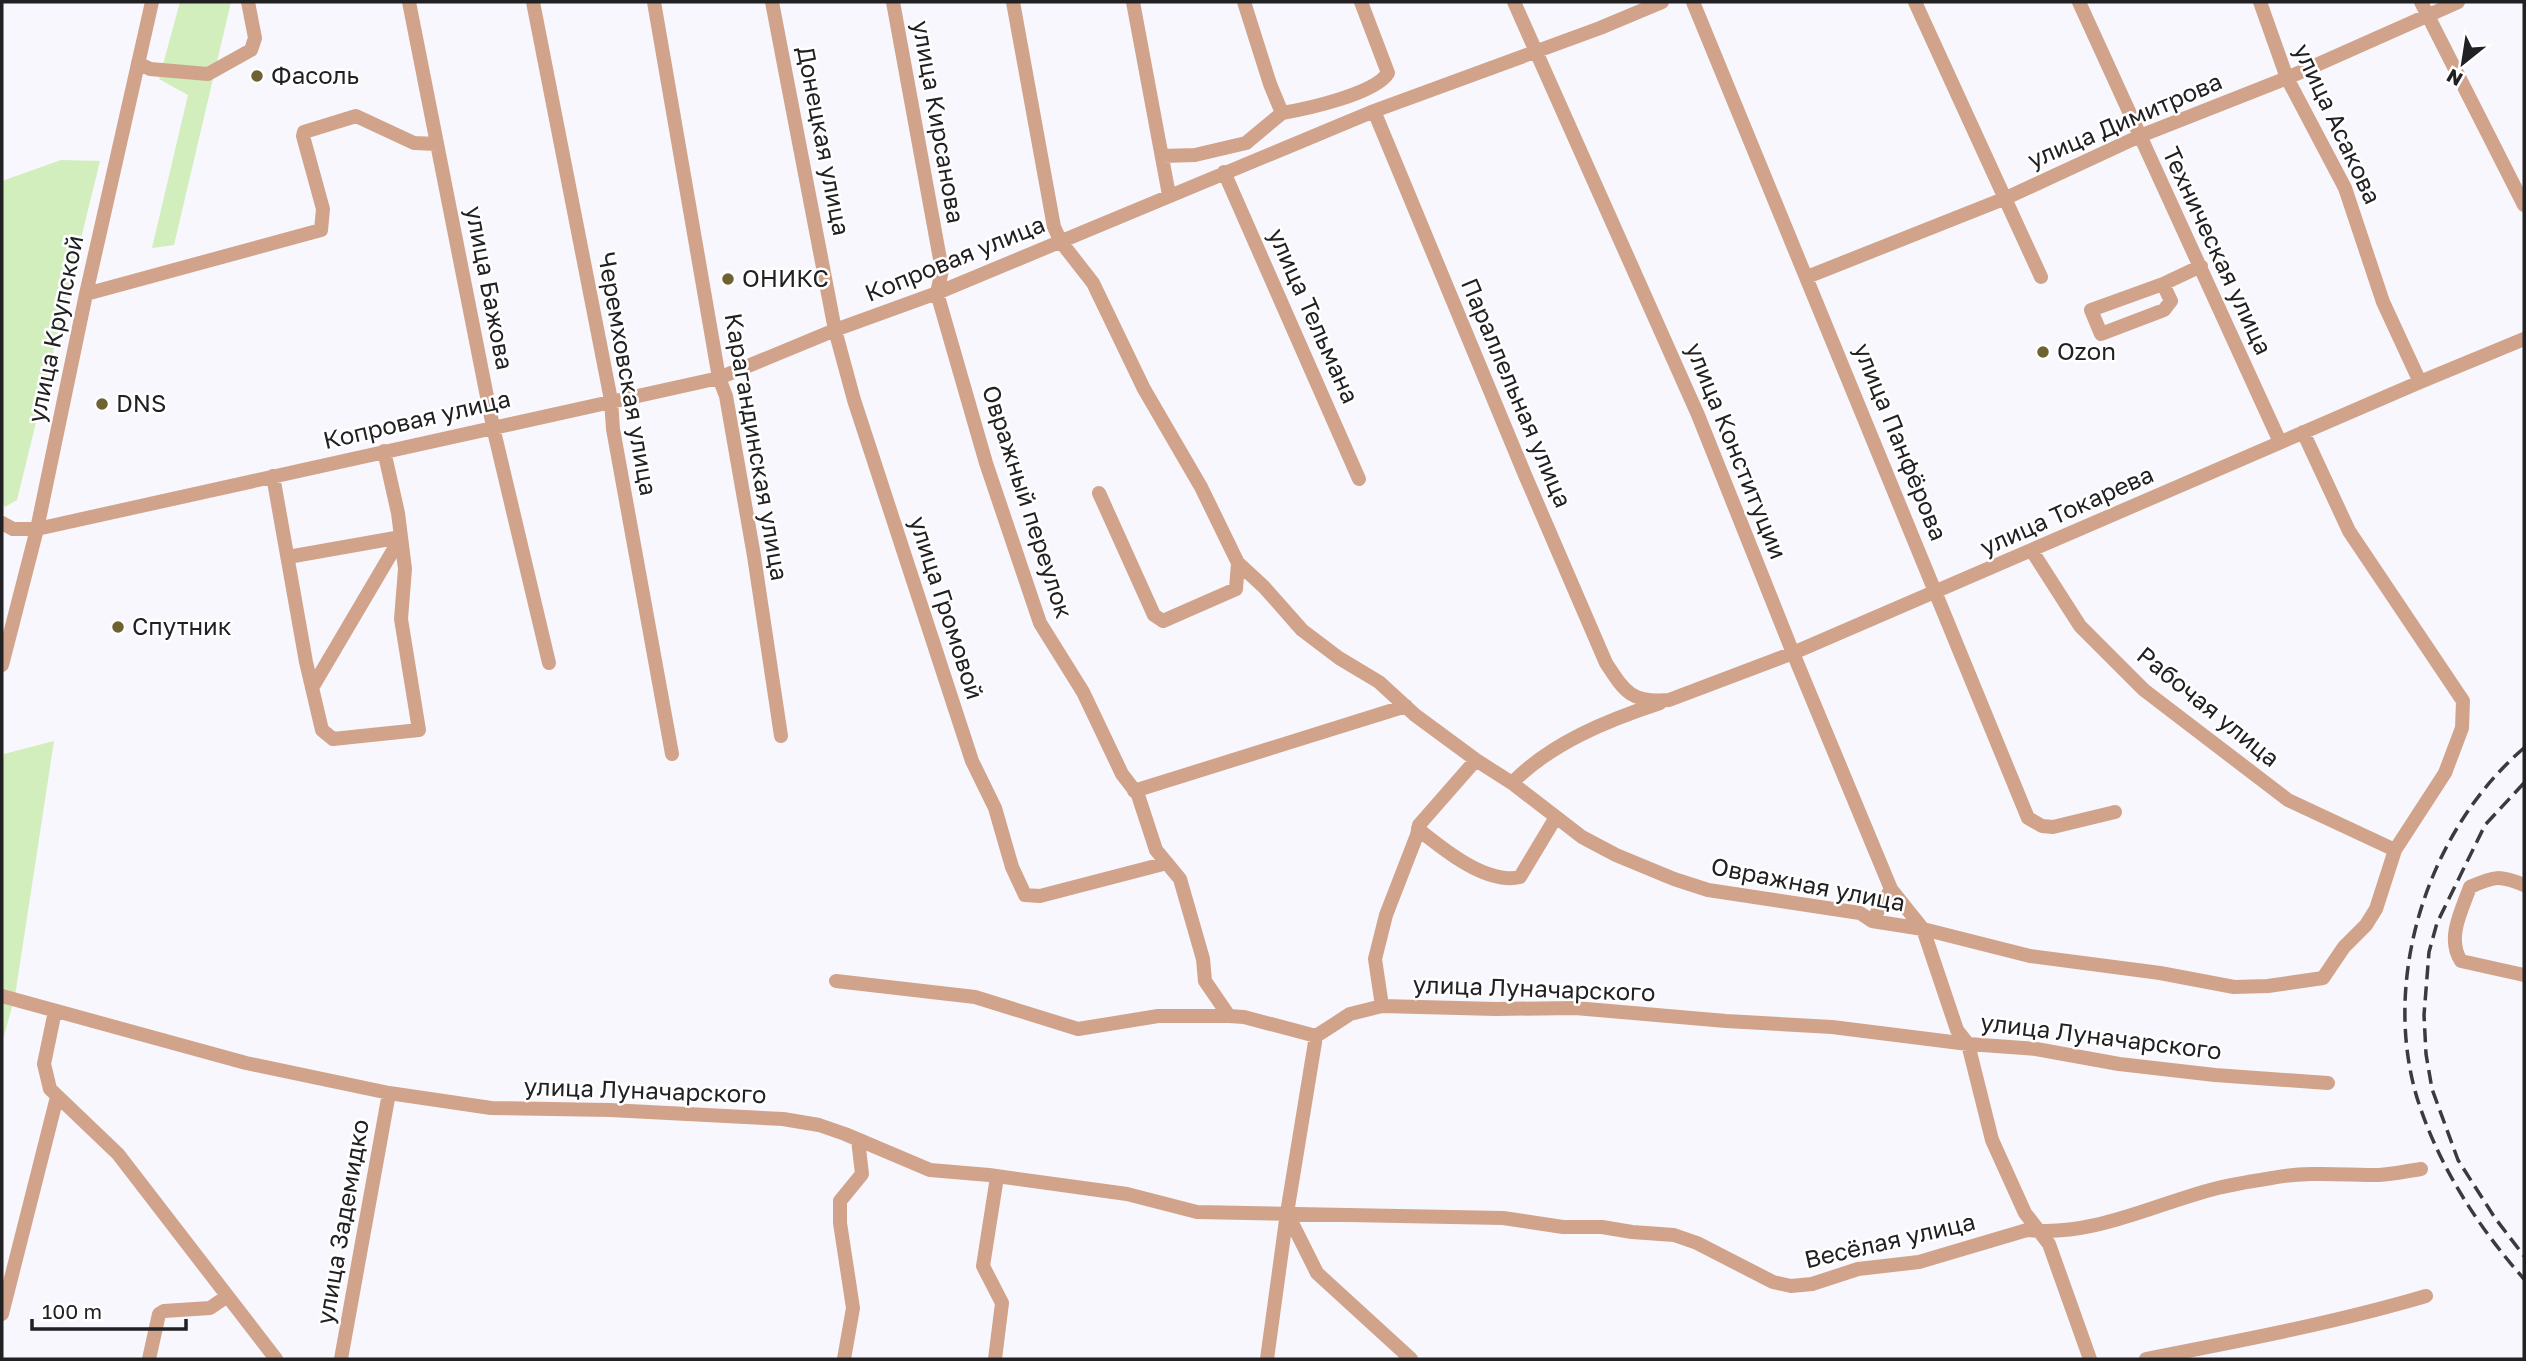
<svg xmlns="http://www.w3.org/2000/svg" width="2526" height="1361" viewBox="0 0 2526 1361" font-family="'Golos Text',sans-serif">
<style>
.green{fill:#d2eebd}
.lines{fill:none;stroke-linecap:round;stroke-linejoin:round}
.minor{stroke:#d1a38b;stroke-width:14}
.rail{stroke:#3b3b3e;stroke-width:3.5;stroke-dasharray:14 7;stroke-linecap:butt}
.poi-dot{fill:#6e6330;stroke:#fff;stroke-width:2.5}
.labels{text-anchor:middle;stroke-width:5;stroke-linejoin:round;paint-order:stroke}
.poi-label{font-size:24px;fill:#212123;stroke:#fff;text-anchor:start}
.street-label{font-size:24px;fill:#212123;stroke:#fff}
</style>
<rect width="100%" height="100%" fill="#f7f7fd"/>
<!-- green -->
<path class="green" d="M 180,2 L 231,2 L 174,245 L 152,248 L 188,95 L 159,79 Z
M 61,160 L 100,161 L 17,500 L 5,507 L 2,502 L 2,181 Z
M 54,741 L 15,996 L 2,1043 L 2,766 L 4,754 Z"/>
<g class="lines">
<!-- minor -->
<path class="minor" d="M 409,2 L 493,427 L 549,663
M 533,2 L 611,400 L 613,429 L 672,754
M 654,2 L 719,378 L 726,396 L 754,556 L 781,736
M 772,2 L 835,330 L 854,400 L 972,761 L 995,808 L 1012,867 L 1025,895 L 1040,896 L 1167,863
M 893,2 L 942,270 L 937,293 L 986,463 L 1040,623 L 1083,692 L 1122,774 L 1138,795 L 1156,850 L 1180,879 L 1203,959 L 1205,981 L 1229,1016
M 1013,2 L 1054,227 L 1061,242 L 1093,283 L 1144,389 L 1201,487 L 1238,563 L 1236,589 L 1163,621 L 1154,615 L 1099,493
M 1133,2 L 1169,195
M 1514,2 L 1698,415 L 1793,653 L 1891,889 L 1872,921
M 1693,2 L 2028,818 L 2042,826 L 2053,827 L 2115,812
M 1915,2 L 2041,277
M 2079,2 L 2280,442
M 2260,2 L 2287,78 L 2345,188 L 2383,302 L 2420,382
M 2421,2 L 2524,205
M 138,63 L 150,69 L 208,74 L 251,50 L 255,38 L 248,2
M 1374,111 L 1525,475 L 1606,663 C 1625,692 1631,703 1669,700 L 1793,653 L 2420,382 L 2524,339
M 1282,113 C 1306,109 1375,94 1388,73 L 1361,2
M 1162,156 L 1195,155 L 1246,143 L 1282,113 L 1270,84 L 1244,2
M 1224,172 L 1359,479
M 1807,277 L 2006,198 L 2140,136 L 2287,78 L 2458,2
M 2163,284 L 2171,301 L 2164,310 L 2101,334 L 2091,310 L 2163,284 L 2201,266
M 86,294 L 321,230 L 323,209 L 303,136 L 304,132 L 356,116 L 414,143 L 437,144
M 273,476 L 306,662 L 322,730 L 333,739 L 419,730 L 401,619 L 405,569 L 398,513 L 384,451
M 2,523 L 13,529 L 37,529 L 719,378 L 835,330 L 937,293 L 1374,111 L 1600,28 L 1662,2
M 2032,551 L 2080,626 L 2144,690 L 2288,800 L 2395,850
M 288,557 L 401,537
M 1238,563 L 1264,587 L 1302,630 L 1339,658 L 1379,682 L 1415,715 L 1476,760 L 1512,783 L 1582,837 L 1616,855 L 1674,879 L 1708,890 L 1860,913 L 1872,921 L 1923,929 L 2030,956 L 2160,973 L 2234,987 L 2268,986 L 2323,978 L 2344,947 L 2366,925 L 2376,909 L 2395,850 L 2445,773 L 2462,728 L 2463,701 L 2349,531 L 2303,432
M 2,665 L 37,529 L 86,294 L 152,2
M 312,688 L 401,537
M 1512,783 C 1551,743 1608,720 1660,703
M 1134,791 L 1406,706
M 1418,829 C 1444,850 1487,885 1520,877 L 1556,817
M 2524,885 C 2499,875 2495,876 2470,887 C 2462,910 2446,938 2461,961 L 2524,975
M 1891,889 L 1923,929 L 1957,1030 L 1968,1044 L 1992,1140 L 2025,1213 L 2049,1244 L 2090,1359
M 836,981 L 975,997 L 1078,1029 L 1158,1016 L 1229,1016 L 1244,1017 L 1316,1036 L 1350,1014 L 1382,1006 L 1496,1009 L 1575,1008 L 1726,1021 L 1832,1027 L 1968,1044 L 2036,1049 L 2119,1064 L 2215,1075 L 2328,1083
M 2,996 L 246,1063 L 389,1093 L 491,1108 L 610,1110 L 783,1119 L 819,1125 L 845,1134 L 930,1170 L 989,1175 L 1127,1194 L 1197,1212 L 1503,1218 L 1563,1227 L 1602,1227 L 1632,1232 L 1674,1235 L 1697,1243 L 1773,1282 L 1791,1286 L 1812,1284 L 1858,1269 L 1919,1262 L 2027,1230 C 2093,1237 2152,1205 2214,1189 C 2233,1184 2253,1181 2272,1178 C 2307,1171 2343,1175 2379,1175 C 2393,1174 2407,1171 2421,1169
M 1382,1006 L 1375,959 L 1386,915 L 1417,835 L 1419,825 L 1476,760
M 55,1011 L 44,1064 L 50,1089 L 118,1154 L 276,1359
M 1287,1213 L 1317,1273 L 1411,1359
M 2,1314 L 57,1097
M 149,1359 L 159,1314 L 164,1311 L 210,1308 L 226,1297
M 341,1359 L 389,1093
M 844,1359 L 853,1308 L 840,1223 L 840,1201 L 862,1174 L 858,1140
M 995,1359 L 1002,1303 L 983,1266 L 997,1177
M 1267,1359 L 1287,1213 L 1316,1036
M 2146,1359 C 2239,1341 2334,1323 2426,1296"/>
<!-- rail -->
<path class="rail" d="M 2524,748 C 2427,831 2378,984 2420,1107 C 2442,1171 2479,1228 2524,1279
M 2524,783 L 2485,825 L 2437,923 L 2429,952 L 2424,1015 L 2426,1054 L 2432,1089 L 2458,1160 L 2495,1218 L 2524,1256"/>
</g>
<!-- markers -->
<g class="poi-dot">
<circle cx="257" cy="76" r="7"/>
<circle cx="728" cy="279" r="7"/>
<circle cx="2043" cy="352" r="7"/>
<circle cx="102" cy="404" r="7"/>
<circle cx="118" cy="627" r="7"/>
</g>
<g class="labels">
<!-- poi labels -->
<g class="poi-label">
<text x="271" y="84">Фасоль</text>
<text x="742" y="287">ОНИКС</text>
<text x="2057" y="360">Ozon</text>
<text x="116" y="412">DNS</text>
<text x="132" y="635">Спутник</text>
</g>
<!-- street labels -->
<g class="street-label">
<text transform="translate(2125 121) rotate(-23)" y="8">улица Димитрова</text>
<text transform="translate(938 122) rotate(80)" y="8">улица Кирсанова</text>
<text transform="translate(2337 124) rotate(65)" y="8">улица Асакова</text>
<text transform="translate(823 141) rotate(79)" y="8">Донецкая улица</text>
<text transform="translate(2217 251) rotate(65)" y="8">Техническая улица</text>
<text transform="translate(955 259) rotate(-22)" y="8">Копровая улица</text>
<text transform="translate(489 288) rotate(79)" y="8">улица Бажова</text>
<text transform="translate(1313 316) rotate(66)" y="8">улица Тельмана</text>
<text transform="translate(56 329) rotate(-78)" y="8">улица Крупской</text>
<text transform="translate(627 374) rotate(80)" y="8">Черемховская улица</text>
<text transform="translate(1516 393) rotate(67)" y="8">Параллельная улица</text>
<text transform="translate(417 420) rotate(-13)" y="8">Копровая улица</text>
<text transform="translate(1900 442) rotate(68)" y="8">улица Панфёрова</text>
<text transform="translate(756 447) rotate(80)" y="8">Карагандинская улица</text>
<text transform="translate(1736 451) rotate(68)" y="8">улица Конституции</text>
<text transform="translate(1027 502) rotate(72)" y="8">Овражный переулок</text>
<text transform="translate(2067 511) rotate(-24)" y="8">улица Токарева</text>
<text transform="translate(946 608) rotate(72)" y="8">улица Громовой</text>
<text transform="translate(2208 707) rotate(39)" y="8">Рабочая улица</text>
<text transform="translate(1808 885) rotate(11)" y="8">Овражная улица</text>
<text transform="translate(1534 989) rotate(2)" y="8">улица Луначарского</text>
<text transform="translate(2101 1037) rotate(7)" y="8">улица Луначарского</text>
<text transform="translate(645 1091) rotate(2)" y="8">улица Луначарского</text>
<text transform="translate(343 1222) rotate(-80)" y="8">улица Задемидко</text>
<text transform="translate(1890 1241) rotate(-13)" y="8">Весёлая улица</text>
</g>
</g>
<!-- border -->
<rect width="2526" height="1361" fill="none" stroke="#212123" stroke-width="7"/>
<!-- north arrow -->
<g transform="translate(2463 63) rotate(210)" stroke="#ffffff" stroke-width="5" paint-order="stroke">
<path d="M0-5L12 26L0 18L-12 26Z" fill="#212123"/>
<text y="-10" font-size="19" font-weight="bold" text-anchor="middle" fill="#212123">N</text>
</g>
<!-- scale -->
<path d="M32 1319v10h154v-10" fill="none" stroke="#212123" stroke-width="3.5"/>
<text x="42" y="1319" font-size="21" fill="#212123" stroke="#ffffff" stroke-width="5" paint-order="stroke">100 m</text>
</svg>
